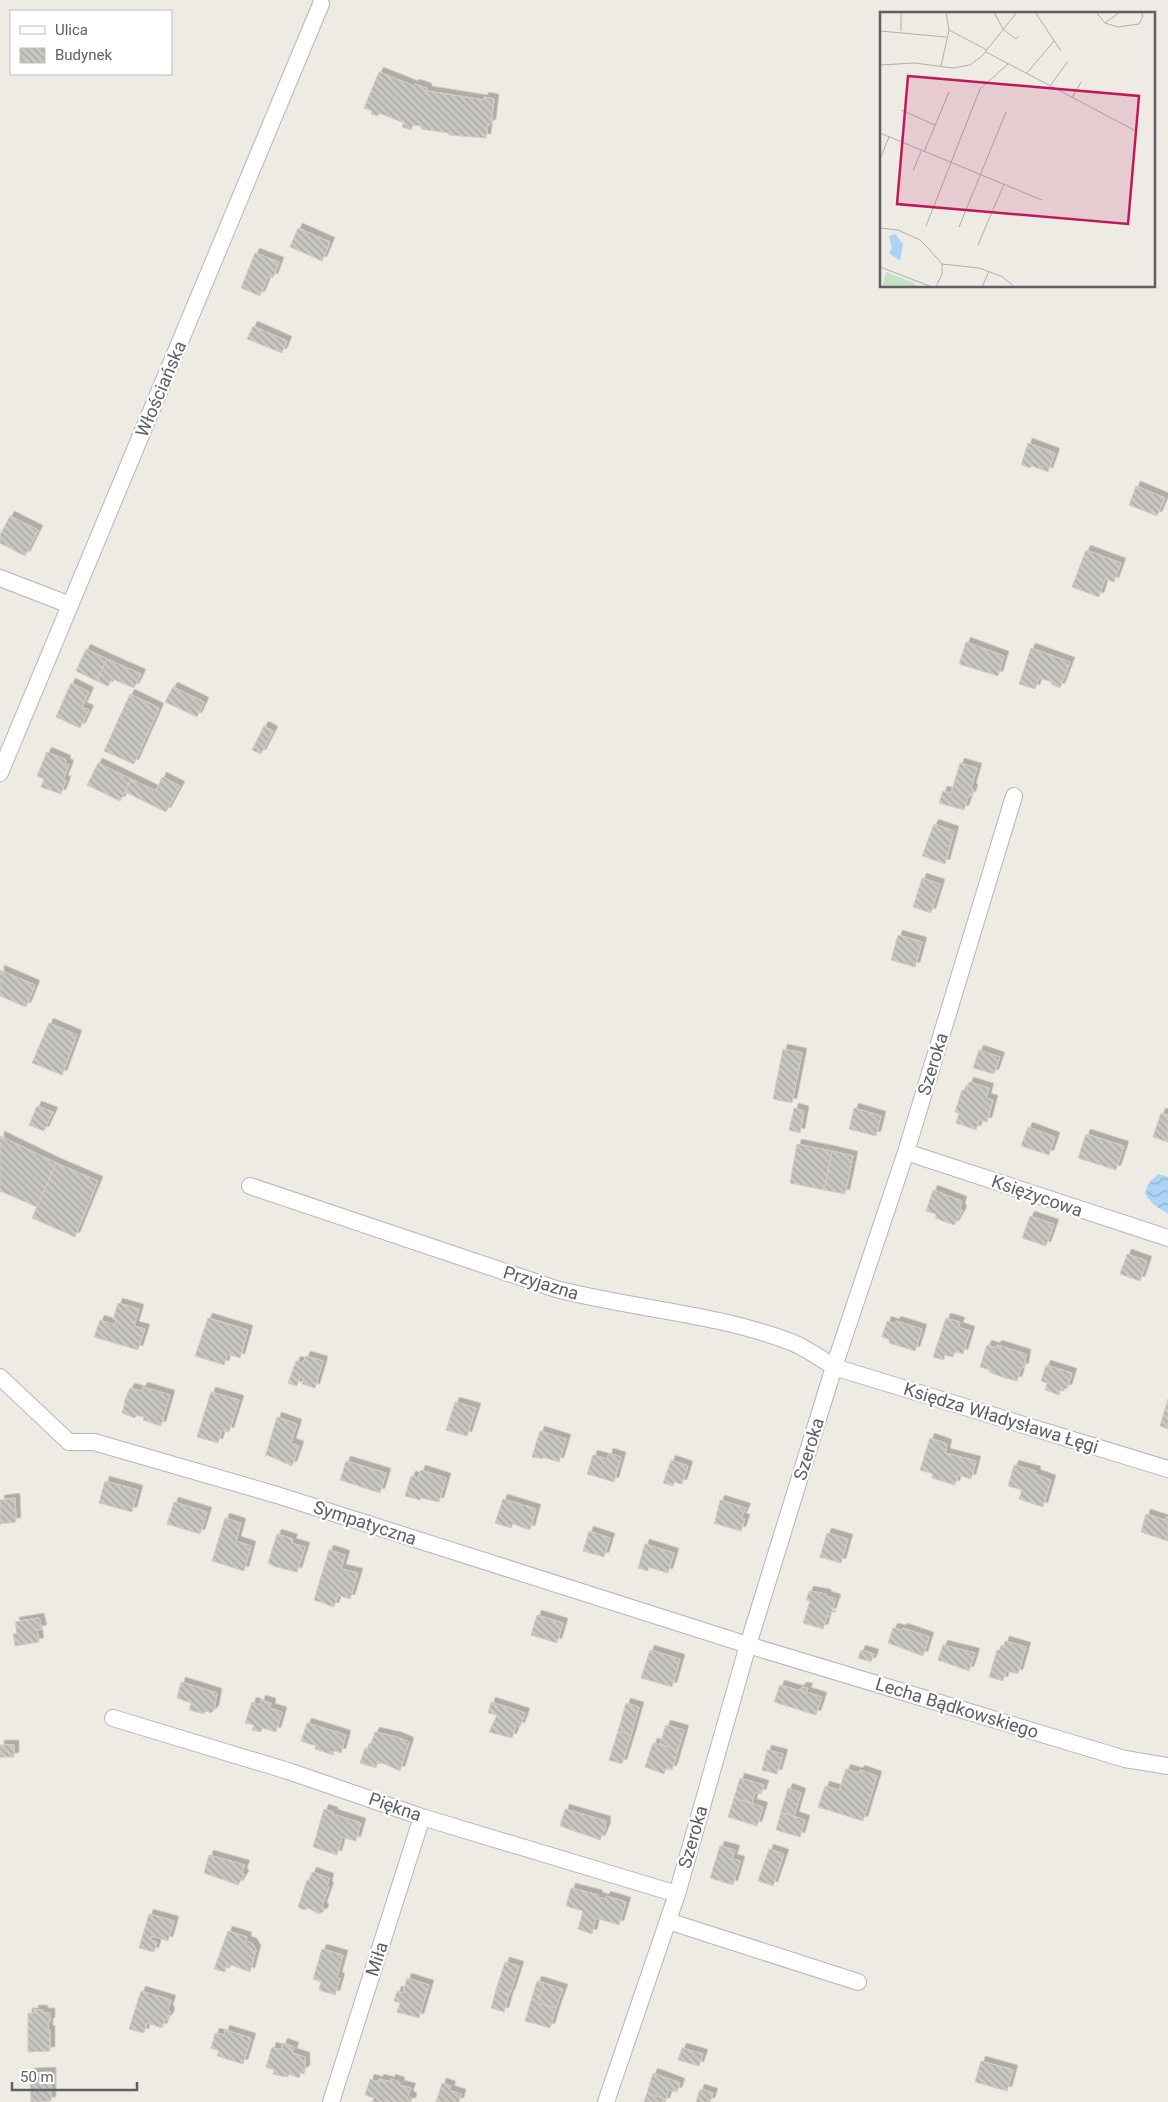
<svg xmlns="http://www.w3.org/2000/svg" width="1168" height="2102" viewBox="0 0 1168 2102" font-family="Roboto,sans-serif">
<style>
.water{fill:url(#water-waves)}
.building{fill:url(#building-back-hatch);stroke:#d1cdc4;filter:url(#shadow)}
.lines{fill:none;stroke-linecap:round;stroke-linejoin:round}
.minor-casing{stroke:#b5b6ba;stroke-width:18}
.minor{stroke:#fff;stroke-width:16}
.labels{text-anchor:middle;stroke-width:4.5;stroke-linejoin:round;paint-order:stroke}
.street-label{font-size:18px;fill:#5c5f63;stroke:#fff}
.inset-road{fill:none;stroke:#afafac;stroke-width:1}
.view{fill:#c2185b;fill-opacity:0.15;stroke:#c2185b;stroke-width:2.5}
.inset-edge{fill:none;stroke:#5c5f63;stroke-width:2.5}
</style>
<defs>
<pattern id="water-waves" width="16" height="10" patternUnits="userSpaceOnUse" patternTransform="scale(1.25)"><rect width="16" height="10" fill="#add3f4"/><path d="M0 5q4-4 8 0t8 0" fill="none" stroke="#90aec9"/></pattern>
<pattern id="building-back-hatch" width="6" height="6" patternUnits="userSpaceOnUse" patternTransform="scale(1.25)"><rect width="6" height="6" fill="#c8c6c1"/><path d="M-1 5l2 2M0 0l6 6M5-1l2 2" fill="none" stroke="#a6a4a0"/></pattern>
<filter id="shadow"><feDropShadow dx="4.5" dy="-4.5" stdDeviation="0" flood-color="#0004"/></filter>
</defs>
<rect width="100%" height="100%" fill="#edebe4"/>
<!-- water -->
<path class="water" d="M 1158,1174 L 1168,1177 L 1168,1214 L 1153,1204 L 1145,1194 L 1148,1184 Z"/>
<!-- building -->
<path class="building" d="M 379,72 L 414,86 L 415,84 L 427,88 L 427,91 L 484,100 L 484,97 L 494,99 L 491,124 L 488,124 L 486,138 L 449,135 L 449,133 L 421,129 L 421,126 L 413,125 L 411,130 L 402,127 L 404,123 L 379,113 L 378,116 L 371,114 L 372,111 L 364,108 Z
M 298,228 L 330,242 L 322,261 L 290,247 Z
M 255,253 L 279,262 L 273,278 L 268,276 L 260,296 L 241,288 Z
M 253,326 L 287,341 L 282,353 L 247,339 Z
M 1028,443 L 1055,453 L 1048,472 L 1032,466 L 1030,468 L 1021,465 Z
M 1136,486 L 1165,498 L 1157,516 L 1129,505 Z
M 10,516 L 38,530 L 25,556 L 0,543 L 0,535 Z
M 1086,550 L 1121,563 L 1114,582 L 1105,579 L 1099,597 L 1072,587 Z
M 966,642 L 1004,656 L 998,676 L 959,664 Z
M 1031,648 L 1070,662 L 1060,688 L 1051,684 L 1052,682 L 1039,678 L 1035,689 L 1019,684 Z
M 86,649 L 107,659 L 97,681 L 76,671 Z
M 107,659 L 141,674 L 134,688 L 112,679 L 108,686 L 97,681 Z
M 71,683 L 89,692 L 82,707 L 89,710 L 80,728 L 56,717 Z
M 173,687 L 204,702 L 197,717 L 165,702 Z
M 130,694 L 159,708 L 134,764 L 104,751 Z
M 264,726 L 273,731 L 261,754 L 252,750 Z
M 47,752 L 66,760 L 65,763 L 69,765 L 63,780 L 66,781 L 61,794 L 41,787 L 44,779 L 37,776 Z
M 98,763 L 131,779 L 120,801 L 87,785 Z
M 960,763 L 977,768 L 971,788 L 973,789 L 971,796 L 969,795 L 964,810 L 939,803 L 943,791 L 951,793 Z
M 162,777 L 180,786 L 166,812 L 125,792 L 131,779 L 156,791 Z
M 934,824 L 954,831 L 945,864 L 922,856 Z
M 922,878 L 940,884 L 931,913 L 913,907 Z
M 898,935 L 922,942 L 915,967 L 891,960 Z
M 0,970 L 35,985 L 26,1007 L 0,996 Z
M 49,1023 L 77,1035 L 62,1075 L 32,1063 Z
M 783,1049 L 802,1053 L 792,1103 L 773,1099 Z
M 979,1050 L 1000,1057 L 994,1074 L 973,1068 Z
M 969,1082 L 989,1088 L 986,1098 L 993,1100 L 987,1122 L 979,1120 L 976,1130 L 956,1123 L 959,1113 L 955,1112 L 962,1090 L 966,1091 Z
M 37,1106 L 53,1112 L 44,1131 L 29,1125 Z
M 794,1108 L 804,1111 L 800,1133 L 789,1130 Z
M 854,1108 L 881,1116 L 876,1136 L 849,1129 Z
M 1161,1113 L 1168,1115 L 1168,1142 L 1153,1137 Z
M 1028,1127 L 1055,1137 L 1049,1155 L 1021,1146 Z
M 1086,1134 L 1124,1146 L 1116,1170 L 1078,1158 Z
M 0,1136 L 56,1163 L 37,1207 L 0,1191 Z
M 797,1144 L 832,1151 L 824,1190 L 790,1183 Z
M 832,1151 L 853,1156 L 845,1194 L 824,1190 Z
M 56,1163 L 98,1181 L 75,1237 L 32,1218 Z
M 933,1190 L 962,1201 L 960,1208 L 962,1211 L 954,1225 L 935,1218 L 936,1214 L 926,1211 Z
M 1030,1216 L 1054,1224 L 1046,1246 L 1022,1238 Z
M 1127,1254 L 1147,1261 L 1140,1281 L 1120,1274 Z
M 118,1303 L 139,1309 L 134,1326 L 145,1329 L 138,1350 L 94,1337 L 100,1320 L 115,1325 L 116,1320 L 113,1319 Z
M 208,1318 L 248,1330 L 240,1358 L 228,1354 L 224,1365 L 195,1356 Z
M 946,1318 L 960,1322 L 958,1327 L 970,1331 L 963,1354 L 955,1351 L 953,1357 L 945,1355 L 944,1360 L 933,1357 Z
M 887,1321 L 895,1324 L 896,1321 L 922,1329 L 915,1351 L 889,1343 L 890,1340 L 882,1337 Z
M 987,1345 L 997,1348 L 997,1345 L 1026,1354 L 1024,1367 L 1021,1368 L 1017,1381 L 1002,1377 L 989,1372 L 990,1370 L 980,1367 Z
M 306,1356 L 323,1361 L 315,1388 L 302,1384 L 304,1378 L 300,1377 L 297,1386 L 288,1383 L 296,1361 L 303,1363 Z
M 1046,1365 L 1072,1373 L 1067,1389 L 1061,1388 L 1059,1395 L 1045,1390 L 1047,1383 L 1041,1381 Z
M 143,1387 L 170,1395 L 161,1426 L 143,1420 L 144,1417 L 136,1415 L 135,1418 L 122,1413 L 125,1403 L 124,1402 L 130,1388 L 141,1391 Z
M 211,1392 L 239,1400 L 229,1432 L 222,1430 L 218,1443 L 197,1437 Z
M 1168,1399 L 1168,1429 L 1160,1426 Z
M 455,1402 L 476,1408 L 467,1436 L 446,1430 Z
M 277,1417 L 297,1424 L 291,1443 L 299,1446 L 292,1466 L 267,1455 L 265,1457 Z
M 540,1431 L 566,1439 L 559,1462 L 543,1457 L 542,1459 L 532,1457 Z
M 930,1438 L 947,1444 L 945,1453 L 976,1461 L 971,1479 L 958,1475 L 955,1485 L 932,1478 L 933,1474 L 920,1470 Z
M 609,1453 L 621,1457 L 614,1482 L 587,1474 L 593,1455 L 607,1459 Z
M 671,1460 L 688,1466 L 682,1484 L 674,1482 L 673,1486 L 663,1483 Z
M 346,1461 L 386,1473 L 380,1493 L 340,1480 Z
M 1014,1465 L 1036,1471 L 1035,1474 L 1051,1480 L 1043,1507 L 1019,1499 L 1022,1490 L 1008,1486 Z
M 421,1470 L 446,1478 L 439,1502 L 421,1498 L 420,1500 L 405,1496 L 411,1476 L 418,1478 Z
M 105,1481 L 138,1490 L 132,1512 L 99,1503 Z
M 15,1498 L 16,1522 L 0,1524 L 0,1500 Z
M 503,1499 L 536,1509 L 530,1530 L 513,1524 L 511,1528 L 495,1523 Z
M 720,1500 L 746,1508 L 741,1518 L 745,1519 L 741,1531 L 713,1523 L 715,1522 Z
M 174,1502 L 207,1512 L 200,1534 L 167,1524 Z
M 1146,1514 L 1165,1520 L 1166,1517 L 1168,1517 L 1168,1541 L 1141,1532 Z
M 225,1518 L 241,1523 L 236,1541 L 251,1546 L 244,1571 L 212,1561 Z
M 589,1531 L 610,1538 L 604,1557 L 583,1551 Z
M 827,1533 L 848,1539 L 841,1563 L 820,1557 Z
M 277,1534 L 293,1539 L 291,1543 L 305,1547 L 297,1572 L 276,1567 L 268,1563 Z
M 645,1544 L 674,1553 L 668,1573 L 648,1567 L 648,1571 L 638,1568 Z
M 329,1550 L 345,1555 L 341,1569 L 358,1573 L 350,1599 L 338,1595 L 334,1607 L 314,1600 Z
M 809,1591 L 826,1594 L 826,1596 L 836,1599 L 831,1613 L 828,1612 L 827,1615 L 831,1616 L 827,1616 L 823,1629 L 803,1623 L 810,1601 L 806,1600 Z
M 537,1615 L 563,1623 L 557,1643 L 531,1635 Z
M 39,1618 L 42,1629 L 37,1630 L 39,1642 L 15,1646 L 13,1634 L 17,1633 L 15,1622 Z
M 893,1628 L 902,1630 L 903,1628 L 929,1637 L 923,1656 L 888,1643 Z
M 1005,1641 L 1026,1647 L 1018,1674 L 1006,1671 L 1003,1681 L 989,1677 L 997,1650 L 1002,1651 Z
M 943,1645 L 975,1653 L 969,1671 L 938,1660 Z
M 650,1650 L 680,1659 L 672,1687 L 641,1678 Z
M 861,1650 L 874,1654 L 871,1662 L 858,1658 Z
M 181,1682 L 217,1693 L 214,1710 L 211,1713 L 205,1711 L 204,1714 L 189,1710 L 191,1703 L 177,1698 Z
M 780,1685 L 797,1690 L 800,1690 L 802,1687 L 808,1688 L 806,1692 L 822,1697 L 816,1715 L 774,1702 Z
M 261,1700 L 271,1703 L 270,1708 L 282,1712 L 276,1732 L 262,1728 L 261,1732 L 252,1730 L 254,1725 L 245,1723 L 252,1702 L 260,1705 Z
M 491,1702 L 525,1713 L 520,1727 L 516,1726 L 512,1738 L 489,1732 L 497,1715 L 488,1713 Z
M 626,1703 L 639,1707 L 631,1735 L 618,1731 Z
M 307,1723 L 346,1735 L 341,1753 L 334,1751 L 333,1755 L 315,1749 L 316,1746 L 301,1741 Z
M 666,1725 L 684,1730 L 678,1750 L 660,1744 Z
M 618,1731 L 631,1735 L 622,1764 L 609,1760 Z
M 375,1732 L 397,1737 L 409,1742 L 400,1771 L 378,1761 L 376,1768 L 360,1763 L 365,1748 L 369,1749 Z
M 653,1743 L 678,1750 L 672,1770 L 666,1768 L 664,1774 L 645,1767 Z
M 0,1745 L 14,1745 L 14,1757 L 0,1757 Z
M 767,1750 L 783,1754 L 777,1774 L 762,1770 Z
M 846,1769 L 859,1773 L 860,1770 L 877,1776 L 863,1821 L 818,1807 L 825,1786 L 839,1790 Z
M 740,1778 L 764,1785 L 761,1794 L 755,1792 L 752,1803 L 734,1798 Z
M 788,1788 L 801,1793 L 794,1816 L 781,1812 Z
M 734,1798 L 763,1807 L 757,1826 L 728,1817 Z
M 324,1809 L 333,1812 L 333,1814 L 361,1823 L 356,1841 L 342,1837 L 337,1855 L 313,1847 Z
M 565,1809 L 606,1821 L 605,1826 L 606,1827 L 600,1840 L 560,1826 Z
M 781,1812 L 805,1820 L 800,1837 L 776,1830 Z
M 720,1846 L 735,1850 L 732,1859 L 740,1861 L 733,1885 L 710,1878 Z
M 769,1849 L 784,1854 L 773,1886 L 758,1881 Z
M 209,1855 L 245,1865 L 242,1872 L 244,1875 L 238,1885 L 204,1873 Z
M 312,1872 L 329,1878 L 327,1886 L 329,1887 L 322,1906 L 324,1909 L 323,1912 L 319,1914 L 308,1908 L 305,1910 L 298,1907 L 307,1880 L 309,1880 Z
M 571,1888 L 598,1895 L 597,1897 L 605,1899 L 606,1896 L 626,1902 L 619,1925 L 596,1918 L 592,1934 L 578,1929 L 583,1911 L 566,1906 Z
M 149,1914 L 174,1921 L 168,1941 L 152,1936 L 151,1940 L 157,1942 L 154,1952 L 139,1948 Z
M 228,1931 L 247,1937 L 246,1941 L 252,1943 L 256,1950 L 250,1972 L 231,1965 L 227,1965 L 225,1972 L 214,1969 Z
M 322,1949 L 343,1955 L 337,1977 L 340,1978 L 335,1995 L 319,1990 L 321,1982 L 313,1979 Z
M 505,1962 L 519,1966 L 510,1994 L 496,1990 Z
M 407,1978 L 429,1985 L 419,2018 L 397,2012 L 400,2003 L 394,2001 L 397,1991 L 403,1993 Z
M 537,1981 L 544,1983 L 538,2003 L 556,2008 L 550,2028 L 525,2021 Z
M 544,1983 L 563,1989 L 556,2008 L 538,2003 Z
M 496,1990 L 509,1994 L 504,2012 L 491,2008 Z
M 141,1991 L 171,2000 L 168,2009 L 170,2012 L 168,2018 L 165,2020 L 162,2028 L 147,2023 L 144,2033 L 129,2029 Z
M 34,2010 L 43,2010 L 43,2013 L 50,2013 L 50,2022 L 48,2022 L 48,2031 L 50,2030 L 50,2051 L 28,2052 L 28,2013 L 35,2013 Z
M 225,2030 L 251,2038 L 243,2064 L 217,2056 L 219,2051 L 211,2048 L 215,2033 L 224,2035 Z
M 283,2043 L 294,2047 L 292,2053 L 305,2057 L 305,2070 L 301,2072 L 299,2078 L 289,2074 L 288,2077 L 281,2076 L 273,2074 L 274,2070 L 266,2067 L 272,2047 L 281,2050 Z
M 682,2048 L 703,2054 L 699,2066 L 678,2060 Z
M 981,2061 L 1013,2070 L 1007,2091 L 975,2082 Z
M 51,2072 L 51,2101 L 31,2102 L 30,2073 Z
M 653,2073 L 680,2083 L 677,2092 L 669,2090 L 666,2099 L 647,2093 Z
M 370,2079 L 379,2082 L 379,2079 L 391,2082 L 391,2079 L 400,2082 L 399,2085 L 411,2088 L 408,2095 L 412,2098 L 411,2102 L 372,2102 L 374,2098 L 365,2095 Z
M 442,2083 L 451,2086 L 449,2090 L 461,2094 L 459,2102 L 436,2102 Z
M 700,2089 L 713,2093 L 710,2102 L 696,2102 Z
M 647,2093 L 666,2099 L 665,2102 L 644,2102 Z"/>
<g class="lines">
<defs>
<path id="minor" d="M 0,578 L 70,605
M 0,773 L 321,4
M 906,1152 L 1168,1238
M 250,1186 L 556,1289 C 634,1309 715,1313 791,1342 C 806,1348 820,1358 834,1367 L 1168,1469
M 0,1377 L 69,1442 L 94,1442 L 277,1495 L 748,1645 L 1125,1759 L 1168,1766
M 113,1718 L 288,1771 L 422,1817 L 677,1894
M 668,1921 L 858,1982
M 331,2102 L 422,1817
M 606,2102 L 677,1894 L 748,1645 L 834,1367 L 906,1152 L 1014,796"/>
</defs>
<!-- minor casing -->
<use href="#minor" class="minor-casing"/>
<!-- minor -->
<use href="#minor" class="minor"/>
</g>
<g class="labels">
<!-- street labels -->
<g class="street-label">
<text transform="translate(161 389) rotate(-67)" y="6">Włościańska</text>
<text transform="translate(933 1064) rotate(-73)" y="6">Szeroka</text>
<text transform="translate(1037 1196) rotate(19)" y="6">Księżycowa</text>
<text transform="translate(541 1283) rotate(17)" y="6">Przyjazna</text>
<text transform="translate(1001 1418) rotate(17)" y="6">Księdza Władysława Łęgi</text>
<text transform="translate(809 1449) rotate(-73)" y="6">Szeroka</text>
<text transform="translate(365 1523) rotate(18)" y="6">Sympatyczna</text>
<text transform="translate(957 1708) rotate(17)" y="6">Lecha Bądkowskiego</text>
<text transform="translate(395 1807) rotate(19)" y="6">Piękna</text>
<text transform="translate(693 1837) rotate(-74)" y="6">Szeroka</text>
<text transform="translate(377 1959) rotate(-72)" y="6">Miła</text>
</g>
</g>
<!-- overview -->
<g transform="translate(880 12)">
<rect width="275" height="275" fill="#edebe4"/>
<path d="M 6,260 L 36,272 L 35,275 L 2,275 Z" fill="#c4e1c5"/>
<path d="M 15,222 L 23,232 L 20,249 L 9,241 L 12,236 L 9,224 Z" fill="#add3f4"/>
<path class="inset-road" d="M 21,0 L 21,19M 66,0 L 69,18 L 107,38M 114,0 L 123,17 L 136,27 L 139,24M 155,0 L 181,39M 216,0 L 225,11 L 238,15 L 259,12 L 263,4 L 261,0M 225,11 L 240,0M 0,19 L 66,25M 106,40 L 256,119M 0,53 L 35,51 L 73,56 L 90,53 L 102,44 L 137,0M 61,54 L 69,18M 146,62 L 174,29M 170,74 L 188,49M 192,86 L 201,70M 21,98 L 55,113M 0,121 L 162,188M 44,140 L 69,80M 0,147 L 9,125M 33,159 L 41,139M 46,214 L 100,77 L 128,52M 79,215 L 126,100M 0,216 L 18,218 L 40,228 L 49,237 L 62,252 L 62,262 L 56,275M 98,233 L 124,172M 62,252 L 99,256 L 121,264 L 135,275M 0,255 L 52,275M 102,275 L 109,259"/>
<path class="view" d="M 28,64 L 259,84 L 248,212 L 17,192 Z"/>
<rect width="275" height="275" class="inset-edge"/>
</g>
<!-- legend -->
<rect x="10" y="10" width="162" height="65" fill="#ffffff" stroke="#bebfc1"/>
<rect x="20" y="26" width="25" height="8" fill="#ffffff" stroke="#bebfc1"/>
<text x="55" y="35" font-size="15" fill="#5c5f63">Ulica</text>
<rect x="20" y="48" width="25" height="15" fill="url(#building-back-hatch)" stroke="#bebfc1"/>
<text x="55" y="60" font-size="15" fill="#5c5f63">Budynek</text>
<!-- scale -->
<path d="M12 2082v8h125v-8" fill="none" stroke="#5c5f63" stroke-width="2.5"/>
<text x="20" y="2082" font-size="15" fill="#5c5f63" stroke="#ffffff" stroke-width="4" paint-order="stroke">50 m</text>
</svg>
